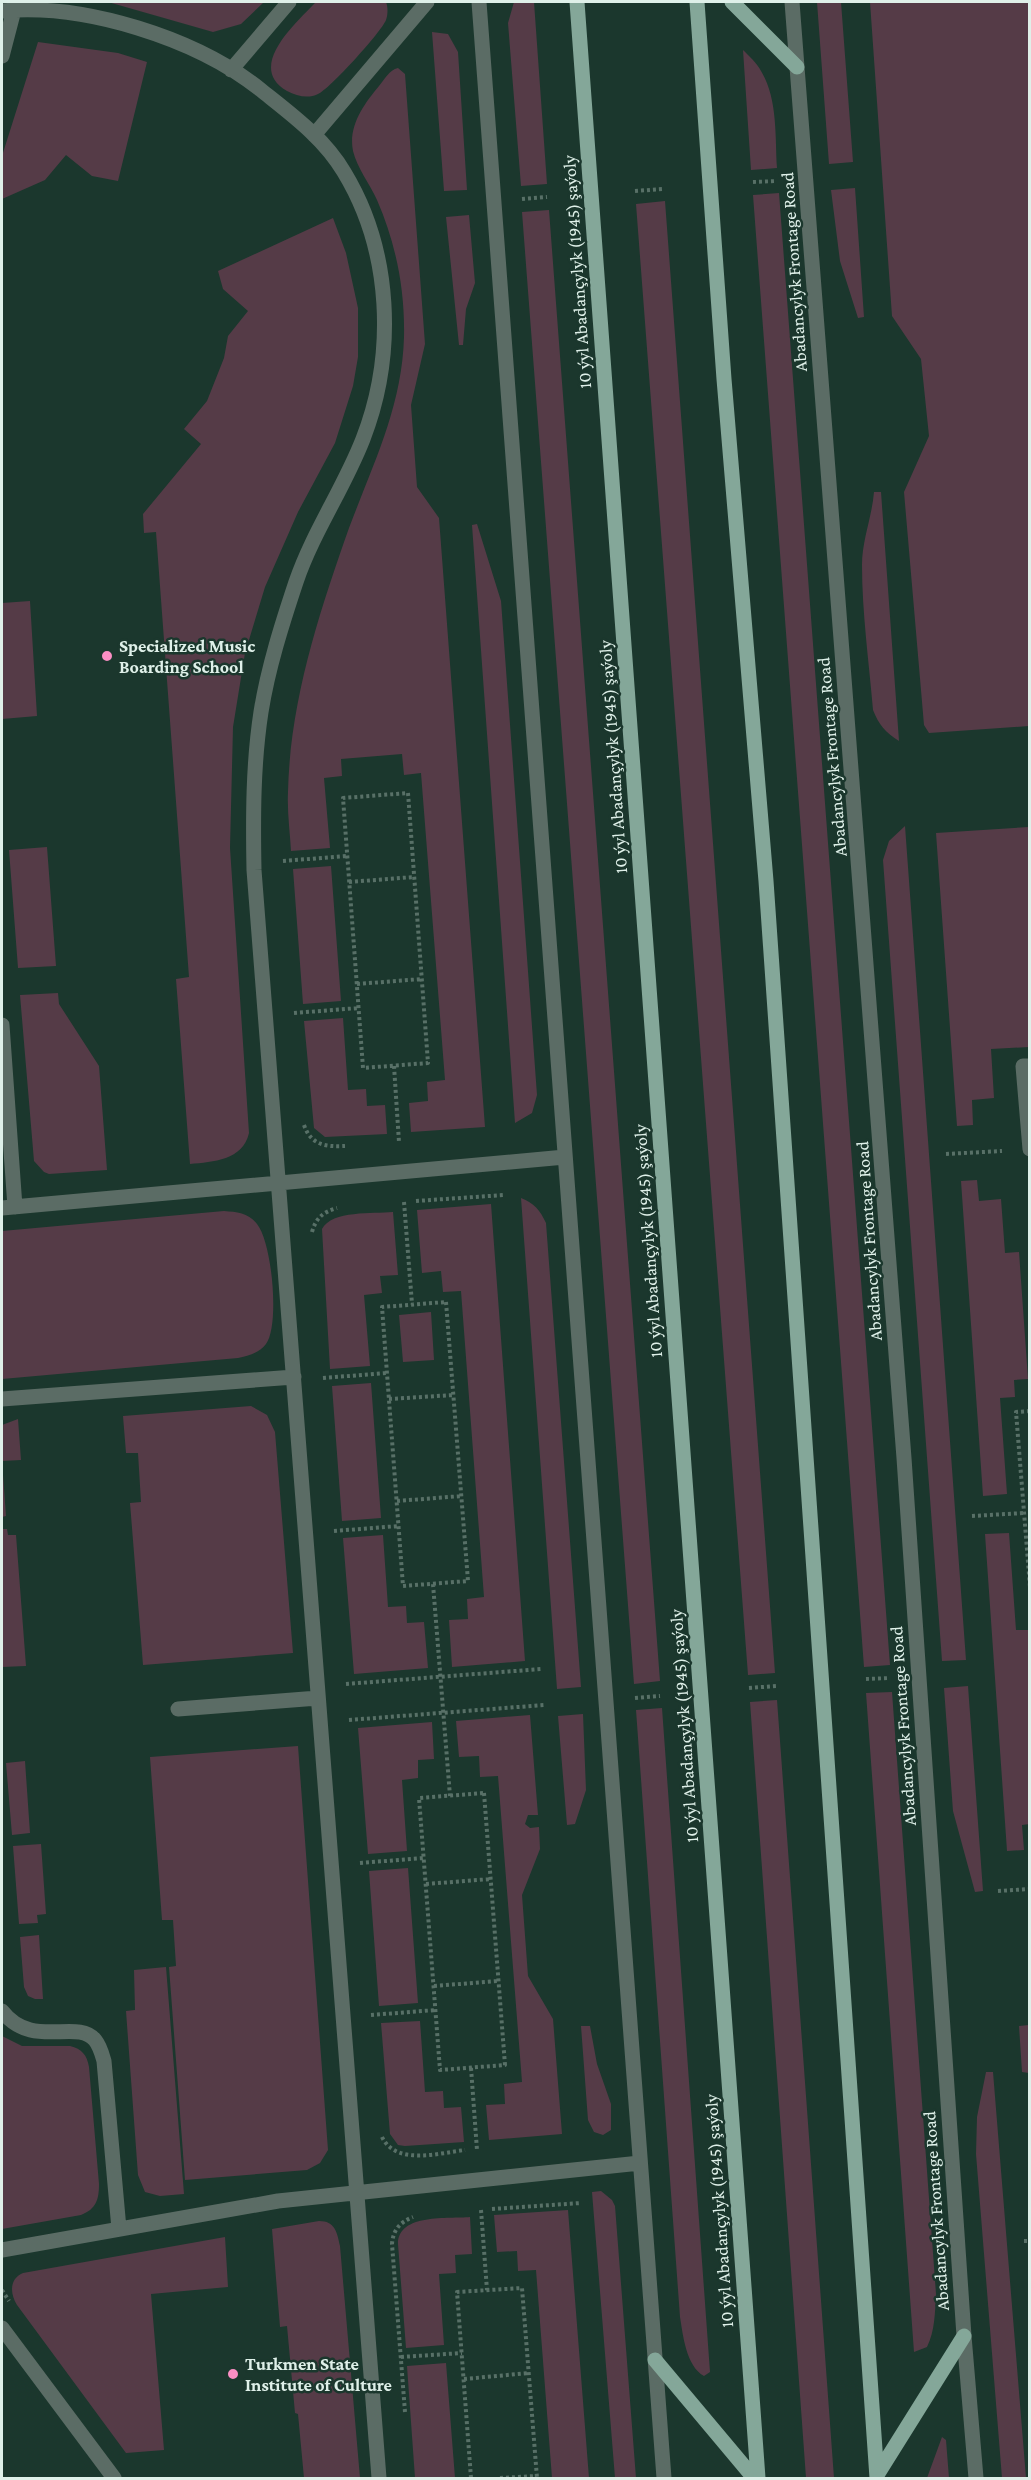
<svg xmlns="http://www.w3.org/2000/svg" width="1031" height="2480" viewBox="0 0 1031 2480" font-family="'Crimson Pro',serif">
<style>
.green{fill:#553b47}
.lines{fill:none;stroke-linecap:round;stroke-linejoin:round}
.path{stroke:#587067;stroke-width:4;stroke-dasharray:3 3;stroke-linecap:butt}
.minor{stroke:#5b6c65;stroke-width:15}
.major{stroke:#84a799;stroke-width:15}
.poi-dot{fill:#fb8fc4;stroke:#1b372d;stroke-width:2}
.labels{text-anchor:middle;stroke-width:5;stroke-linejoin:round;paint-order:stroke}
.street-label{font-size:18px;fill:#dff0e9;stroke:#1b372d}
.poi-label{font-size:18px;font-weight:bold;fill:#dff0e9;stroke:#1b372d;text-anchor:start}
</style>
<rect width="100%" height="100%" fill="#1b372d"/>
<!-- green -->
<path class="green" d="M 108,2 L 264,2 L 241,24 L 213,32 Z
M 316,2 L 386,2 C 388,7 388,14 386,20 C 382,31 329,90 318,94 C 308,99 297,96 287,91 C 245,67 297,22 316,2 Z
M 514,2 L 534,2 L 547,184 L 521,186 L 508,23 Z
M 817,2 L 841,2 L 853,162 L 829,164 Z
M 870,2 L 1029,2 L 1029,726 L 929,733 L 924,725 L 904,492 L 929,436 L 921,359 L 892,316 Z
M 432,32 L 448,34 L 458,52 L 467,190 L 444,191 Z
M 38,42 L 118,53 L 147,62 L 118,181 L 92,176 L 66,155 L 45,180 L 2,199 L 2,156 Z
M 743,50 C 749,56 757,63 761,71 C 778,99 775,137 777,168 L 751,170 Z
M 398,68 L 405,74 L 425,344 L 411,405 L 417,487 L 439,518 L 485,1127 L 411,1132 L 409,1103 L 428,1101 L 427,1082 L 445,1080 L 421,773 L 404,775 L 402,754 L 341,759 L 342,776 L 324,778 L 330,848 L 291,851 C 290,832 287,812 288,792 C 290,701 319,613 349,528 C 373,464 402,407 404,337 C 405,289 396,244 377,200 C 370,184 357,168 353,151 C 348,126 364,104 379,86 C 385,79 389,70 398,68 Z
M 855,188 L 864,317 L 858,318 L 840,261 L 831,190 Z
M 779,193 L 890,1665 L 864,1667 L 753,195 Z
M 665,201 L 775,1673 L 748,1675 L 636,204 Z
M 549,210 L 660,1681 L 634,1684 L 522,212 Z
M 469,215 L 475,283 L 466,309 L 463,345 L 459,345 L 446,217 Z
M 333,218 L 346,253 L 358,308 L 358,357 L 353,386 L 335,443 L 298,512 L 265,587 L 245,653 L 233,727 L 230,848 L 249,1133 C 243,1160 213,1162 190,1164 L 176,979 L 189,977 L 156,532 L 144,533 L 143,514 L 201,444 L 184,429 L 207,401 L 224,358 L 228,336 L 248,311 L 223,289 L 218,271 Z
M 874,492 L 881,492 L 899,741 C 885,732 879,725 873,710 C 869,662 862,613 862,565 C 862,540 872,517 874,492 Z
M 477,524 L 501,601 L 537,1095 L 532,1113 L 515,1123 L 472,525 Z
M 30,601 L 37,716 L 2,719 L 2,603 Z
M 905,826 L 966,1660 L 942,1661 L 883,860 L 889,841 Z
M 1029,827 L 1029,1047 L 991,1049 L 994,1098 L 972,1100 L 973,1125 L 957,1126 L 936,833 Z
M 47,847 L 56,966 L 18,968 L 9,850 Z
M 331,866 L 341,1001 L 303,1004 L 293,869 Z
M 58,993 L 59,1004 L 99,1066 L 107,1170 L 49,1174 L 44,1172 L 34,1161 L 20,995 Z
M 343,1018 L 348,1090 L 366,1089 L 367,1106 L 385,1105 L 387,1134 L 325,1137 L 314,1128 L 304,1021 Z
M 977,1180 L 979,1201 L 1001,1199 L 1005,1253 L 1019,1252 L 1028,1379 L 1014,1380 L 1015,1397 L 1000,1398 L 1007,1494 L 983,1496 L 961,1181 Z
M 521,1198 C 534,1203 540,1210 546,1223 L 581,1687 L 557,1689 Z
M 491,1204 L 525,1661 L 452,1667 L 449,1620 L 468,1619 L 467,1599 L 484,1597 L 461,1291 L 443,1292 L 441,1271 L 422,1273 L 417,1210 Z
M 224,1211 C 237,1212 249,1213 257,1224 C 272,1242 280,1325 266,1344 C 259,1353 248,1356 238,1358 L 2,1379 L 2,1231 Z
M 393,1212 L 398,1275 L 380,1276 L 382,1293 L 364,1295 L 370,1366 L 330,1369 L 322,1229 C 332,1210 373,1214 393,1212 Z
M 431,1312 L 434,1360 L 403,1362 L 399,1315 Z
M 371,1383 L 381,1518 L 342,1521 L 332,1386 Z
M 251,1406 L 267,1415 L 275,1432 L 293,1653 L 143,1665 L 130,1503 L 141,1502 L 138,1453 L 126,1453 L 123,1416 Z
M 18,1419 L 21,1460 L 2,1461 L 6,1516 L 2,1517 L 2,1425 Z
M 2,1529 L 7,1529 L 8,1535 L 16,1535 L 26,1666 L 2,1667 Z
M 1009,1533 L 1016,1630 L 1029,1630 L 1030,1824 L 1022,1825 L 1024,1850 L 1007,1851 L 985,1534 Z
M 383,1535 L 388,1607 L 406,1606 L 407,1623 L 424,1622 L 428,1668 L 354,1674 L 343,1538 Z
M 968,1686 L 983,1891 L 975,1892 L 953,1811 L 944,1688 Z
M 892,1692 L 936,2294 C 935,2312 935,2331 927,2347 L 914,2352 L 866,1693 Z
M 777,1700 L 834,2478 L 806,2478 L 750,1702 Z
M 662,1708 L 710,2372 L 704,2376 C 686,2366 683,2335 680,2317 L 636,1710 Z
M 583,1714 L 586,1790 L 575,1824 L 567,1825 L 558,1716 Z
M 530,1715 L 538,1815 L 528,1815 L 525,1824 L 530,1828 L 539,1827 L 540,1849 L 522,1895 L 528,1976 L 553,2019 L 562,2134 L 489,2140 L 486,2105 L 505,2104 L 504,2084 L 522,2082 L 498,1776 L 480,1777 L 479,1756 L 459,1757 L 456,1721 Z
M 432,1722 L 434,1759 L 418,1760 L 418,1778 L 402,1780 L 407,1851 L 368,1854 L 358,1728 Z
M 298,1746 L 328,2150 L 320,2163 L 307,2170 L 185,2180 L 169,1967 L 176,1966 L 173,1920 L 162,1920 L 150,1757 Z
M 25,1761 L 30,1833 L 12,1835 L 6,1763 Z
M 41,1844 L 46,1914 L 37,1915 L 38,1923 L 19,1924 L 13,1846 Z
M 408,1868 L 418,2003 L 379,2006 L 369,1871 Z
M 39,1935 L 43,1999 L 35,1999 L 28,1996 L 24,1987 L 20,1937 Z
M 166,1967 L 184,2194 L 160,2196 L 145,2192 L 138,2175 L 126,2011 L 135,2010 L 134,1970 Z
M 420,2021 L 425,2092 L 443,2091 L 444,2108 L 461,2107 L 464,2142 L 405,2146 L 398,2145 L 390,2134 L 381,2023 Z
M 1029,2025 L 1030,2025 L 1029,2073 L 1022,2072 L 1019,2026 Z
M 581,2026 L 590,2026 L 597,2064 L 611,2104 L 611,2130 L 603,2135 L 594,2132 L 588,2120 Z
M 2,2036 L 22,2046 L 70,2046 C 82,2049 87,2055 89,2067 L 99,2184 C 99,2200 96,2209 81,2215 L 2,2229 Z
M 986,2072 L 993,2072 L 1026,2478 L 1002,2478 L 976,2154 L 977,2117 Z
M 601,2191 L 612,2200 L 615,2206 L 636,2478 L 615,2478 L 592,2192 Z
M 568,2210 L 589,2478 L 552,2478 L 536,2270 L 518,2271 L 517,2251 L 497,2252 L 494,2215 Z
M 470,2217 L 472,2254 L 455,2255 L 456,2273 L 439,2274 L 444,2345 L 406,2348 L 398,2244 C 398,2213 449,2219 470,2217 Z
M 319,2221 C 335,2221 337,2232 340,2246 L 360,2478 L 304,2478 L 298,2414 L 295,2413 L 287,2326 L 280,2327 L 272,2229 Z
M 225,2237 L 228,2287 L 151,2294 L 164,2450 L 126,2453 L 17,2305 C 10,2294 9,2279 23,2273 Z
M 446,2363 L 455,2478 L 415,2478 L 407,2366 Z
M 942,2437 L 946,2440 L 949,2478 L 927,2478 Z"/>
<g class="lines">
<!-- path -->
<path class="path" d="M 753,182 L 777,181
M 635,191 L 663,189
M 522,199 L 547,197
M 408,793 L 428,1063 L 363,1068 L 343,798 Z
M 283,861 L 347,856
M 349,882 L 414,877
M 357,984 L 422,979
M 294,1013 L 359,1008
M 394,1066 L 399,1142
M 304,1125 C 311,1145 325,1147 345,1146
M 946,1154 L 1002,1151
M 416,1201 L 504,1195
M 404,1202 L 412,1304
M 312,1232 C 316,1218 323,1212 337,1208
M 446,1302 L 468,1581 L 403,1586 L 382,1307 Z
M 323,1378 L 387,1373
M 389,1399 L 454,1395
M 1030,1411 L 1016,1412 L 1030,1587
M 397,1501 L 462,1496
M 972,1516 L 1024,1513
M 334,1531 L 399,1526
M 433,1584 L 450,1796
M 866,1679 L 890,1678
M 346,1684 L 541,1669
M 749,1688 L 776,1686
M 635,1698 L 660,1696
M 349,1720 L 544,1705
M 484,1793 L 505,2065 L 440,2070 L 419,1798 Z
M 360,1863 L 424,1858
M 426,1884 L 491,1879
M 998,1891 L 1030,1889
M 434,1986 L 498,1981
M 371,2015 L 436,2010
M 471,2068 L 477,2150
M 382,2137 C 396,2166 439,2153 465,2150
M 492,2209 L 581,2203
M 481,2210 L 487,2290
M 1024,2241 L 1030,2241
M 2,2290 L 9,2301
M 401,2357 L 462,2353
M 464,2379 L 529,2373
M 405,2412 L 392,2244 C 393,2230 400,2222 413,2217
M 471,2478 L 457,2292 L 522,2288 L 537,2478
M 500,2478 L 536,2476"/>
<!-- minor -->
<path class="minor" d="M 479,2 L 664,2478
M 792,2 L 904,1458 L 964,2336 L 976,2478
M 2,11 C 84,3 196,38 261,90 C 291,114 324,138 344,172 C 392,251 396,354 363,439 C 344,488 313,532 296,582 C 282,624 268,668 261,712 C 253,764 253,817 254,870 L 379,2478
M 2,56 L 14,10
M 231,70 L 289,2
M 314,135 L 427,2
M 2,1025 L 15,1207
M 1030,1066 L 1023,1066 L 1030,1149
M 2,1208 L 565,1157
M 2,1399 L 294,1377
M 178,1709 L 318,1698
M 2,2011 C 32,2050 77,2018 95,2040 C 100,2046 102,2054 104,2061 L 119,2229
M 2,2250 L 278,2201 L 640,2163
M 2,2328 L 114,2478"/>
<!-- major -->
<path class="major" d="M 577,2 L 758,2478
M 697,2 L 724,379 L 766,881 L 877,2478
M 732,2 L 797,67
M 655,2360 L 754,2478
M 877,2475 L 964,2336"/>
</g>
<!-- markers -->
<g class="poi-dot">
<circle cx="107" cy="656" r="6"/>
<circle cx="233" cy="2374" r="6"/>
</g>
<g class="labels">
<!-- street labels -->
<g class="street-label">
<text transform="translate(577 272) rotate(-94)" y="6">10 ýyl Abadançylyk (1945) şaýoly</text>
<text transform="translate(794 272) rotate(-94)" y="6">Abadancylyk Frontage Road</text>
<text transform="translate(613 757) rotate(-94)" y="6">10 ýyl Abadançylyk (1945) şaýoly</text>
<text transform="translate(832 757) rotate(-95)" y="6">Abadancylyk Frontage Road</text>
<text transform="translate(648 1241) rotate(-94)" y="6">10 ýyl Abadançylyk (1945) şaýoly</text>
<text transform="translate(869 1241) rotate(-94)" y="6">Abadancylyk Frontage Road</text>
<text transform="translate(684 1726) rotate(-94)" y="6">10 ýyl Abadançylyk (1945) şaýoly</text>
<text transform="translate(903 1726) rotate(-94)" y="6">Abadancylyk Frontage Road</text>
<text transform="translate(719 2211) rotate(-94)" y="6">10 ýyl Abadançylyk (1945) şaýoly</text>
<text transform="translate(936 2211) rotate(-94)" y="6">Abadancylyk Frontage Road</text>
</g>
<!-- poi labels -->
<g class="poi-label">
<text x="119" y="652">Specialized Music<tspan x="119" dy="21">Boarding School</tspan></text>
<text x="245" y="2370">Turkmen State<tspan x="245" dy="21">Institute of Culture</tspan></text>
</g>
</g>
<!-- border -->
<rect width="1031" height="2480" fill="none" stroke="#dff0e9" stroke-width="6"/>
</svg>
